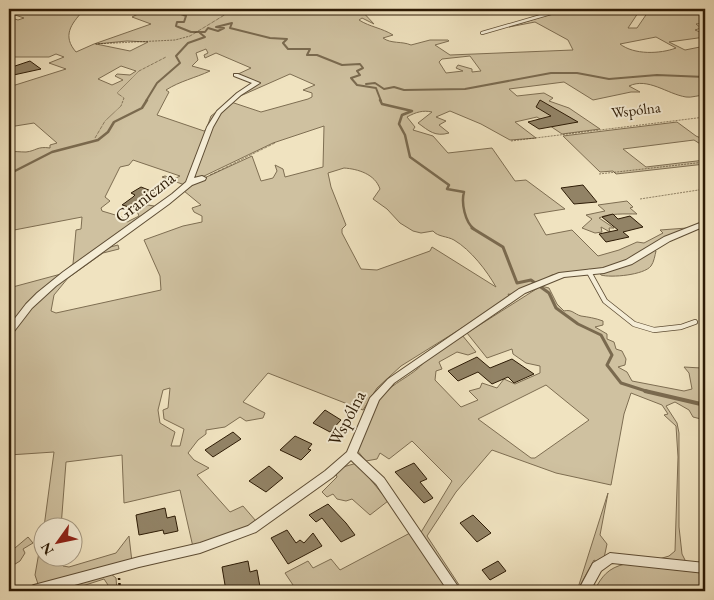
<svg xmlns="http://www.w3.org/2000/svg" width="714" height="600" viewBox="0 0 714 600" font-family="'EB Garamond',serif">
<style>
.green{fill:#cfc1a0;stroke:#7e6e52;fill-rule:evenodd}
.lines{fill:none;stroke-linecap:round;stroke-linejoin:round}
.stream-far3{stroke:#7a6a4f;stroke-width:2}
.stream-far2{stroke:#7a6a4f;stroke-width:2.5}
.stream-far1{stroke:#7a6a4f;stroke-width:3}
.stream{stroke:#7a6a4f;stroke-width:4}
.building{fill:#928366;stroke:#2d1b05}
.service-far1-casing{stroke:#5e4d34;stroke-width:4}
.service-casing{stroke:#5e4d34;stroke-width:6}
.minor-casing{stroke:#5e4d34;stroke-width:2}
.path-far1{stroke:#2d1b05;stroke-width:1;stroke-dasharray:0.5 1;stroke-linecap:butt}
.path{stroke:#2d1b05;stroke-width:2.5;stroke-dasharray:2 3;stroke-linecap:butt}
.service-far1{stroke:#f5edd6;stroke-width:2.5}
.service{stroke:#f5edd6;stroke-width:4.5}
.minor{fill:#f5edd6;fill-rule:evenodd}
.labels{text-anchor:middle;stroke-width:4;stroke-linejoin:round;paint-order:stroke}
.far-street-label{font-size:15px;fill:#2d1b05;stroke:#f5edd6}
.street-label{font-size:18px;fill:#2d1b05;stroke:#f5edd6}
</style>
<rect width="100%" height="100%" fill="#f0e3c0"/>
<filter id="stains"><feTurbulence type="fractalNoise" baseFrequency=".004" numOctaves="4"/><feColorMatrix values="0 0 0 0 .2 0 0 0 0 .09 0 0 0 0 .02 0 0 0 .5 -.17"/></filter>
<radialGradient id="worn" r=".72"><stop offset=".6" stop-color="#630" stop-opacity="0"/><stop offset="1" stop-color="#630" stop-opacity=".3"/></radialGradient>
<!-- green -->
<path class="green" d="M 9,9 L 145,9 L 83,11 C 71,24 62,36 76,52 L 94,44 L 151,24 L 132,17 L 148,9 L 329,9 L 333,11 L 360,9 L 374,24 L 362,18 L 359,20 C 370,27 382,28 393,35 L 383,38 C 391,44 402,41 411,45 L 430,40 L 448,40 L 449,41 L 435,45 L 450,55 L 573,50 L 568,40 L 535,22 L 509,27 L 567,9 L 631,9 L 630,11 L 638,13 L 628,28 L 637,28 L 650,9 L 705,9 L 705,23 L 696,24 L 701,28 L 695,30 L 705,34 L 705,37 L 669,42 L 685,50 L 705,46 L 705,95 C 699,95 691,98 686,97 C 667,94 648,77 629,86 L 640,92 L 631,92 L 593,100 L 564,82 L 509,89 L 517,96 L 544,93 L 553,98 L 549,101 L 569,108 L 600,129 L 562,134 L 537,117 L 515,122 L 536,138 L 510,140 L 481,124 L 450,111 L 436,117 L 446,121 L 439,125 L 449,133 C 435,137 429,131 418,123 L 432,112 C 423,110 416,112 407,117 L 415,127 L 413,130 L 433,136 L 448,153 L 492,148 L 515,181 L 526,180 L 565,209 L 534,214 L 546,235 L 572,230 L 598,256 L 619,250 L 637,242 L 644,243 L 663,233 L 660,230 L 687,228 L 667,237 L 631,259 L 604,268 L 552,275 L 515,295 L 508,294 L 510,298 L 401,366 L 377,388 L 363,410 L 268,373 L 243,402 L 265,413 L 263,418 L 246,421 L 240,417 L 225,427 L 206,430 L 206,434 L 198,440 L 188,453 L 194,460 L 209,468 L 197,475 L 230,512 L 243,506 L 256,521 L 262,519 L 238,531 L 193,547 L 180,490 L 124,503 L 122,455 L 66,462 L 61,527 L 44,527 L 54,452 L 9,455 L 9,339 C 24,309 85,251 118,245 L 119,249 L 103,253 L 68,278 L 54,295 L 51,311 L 56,313 L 161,290 L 160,276 L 144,240 L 183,226 L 202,222 L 202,216 L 194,212 L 192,208 L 201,205 L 184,191 L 200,180 L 252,156 L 261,181 L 273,178 L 277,171 L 275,165 L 283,169 L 285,177 L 323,167 L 324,126 L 273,143 L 200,178 L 193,177 L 216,119 L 231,102 L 261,112 L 308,99 L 312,97 L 312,93 L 303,90 L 315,85 L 290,74 L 238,97 L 258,84 L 255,81 L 236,75 L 251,68 L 216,53 L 205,58 L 204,55 L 208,53 L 206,49 L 196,53 L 198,60 L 192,66 L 210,71 C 195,78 180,81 166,90 L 169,92 L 157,115 L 204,131 L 206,130 L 211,116 L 220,109 L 210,124 L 187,183 L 185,185 L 162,177 L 165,176 L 174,179 L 180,176 L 133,160 L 129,165 L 120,167 L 105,197 L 110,201 L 101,208 L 102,211 L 122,217 L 127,222 L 139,216 L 137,211 L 148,205 L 154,206 L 154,209 L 63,274 L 17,316 L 9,330 L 9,288 L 61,274 L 73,264 L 76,230 L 81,229 L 82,217 L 9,231 L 9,152 C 15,151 19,152 26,152 C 36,151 37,146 50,148 L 50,145 L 57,143 L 34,123 L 9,127 L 9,110 L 12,109 L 9,107 L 9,87 L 66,69 L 49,63 L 64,57 L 56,54 L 49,57 L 9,57 L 9,17 L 18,20 L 24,18 L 9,13 ZM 656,37 L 676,48 C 660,54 634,55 620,44 ZM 127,41 L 148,42 L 130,51 L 96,44 ZM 470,56 L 481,71 L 472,72 L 472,69 L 458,65 L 456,68 L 463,71 L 446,73 L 439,62 L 442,59 ZM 121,66 L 136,71 L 130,75 L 117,74 L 115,76 L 123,80 L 112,85 L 98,79 ZM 344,168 C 358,169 375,174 380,189 L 373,199 L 387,209 L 400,223 L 413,231 L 421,233 L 433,231 C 438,237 447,236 454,240 C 471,250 487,271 496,287 L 432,247 L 430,251 L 377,270 L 361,269 L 342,233 L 342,229 L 346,225 L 331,187 L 328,173 ZM 170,388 L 168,408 L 163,410 L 164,419 L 184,429 L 180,446 L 171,446 L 175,432 L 160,423 L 158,410 L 163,390 Z
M 677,122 L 696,136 L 705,140 L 705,147 L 694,140 L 623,149 L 646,167 L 705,160 L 705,164 L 616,174 L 613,171 L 600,172 L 563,136 Z
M 627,201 L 633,207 L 630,208 L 637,214 C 627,214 608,213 599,218 L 614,228 L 609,228 L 610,232 L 601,227 L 602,232 L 595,233 L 582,228 L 592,219 L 586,215 L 605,211 L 598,205 Z
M 653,250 L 656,251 C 655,255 654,262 651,266 C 644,275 611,278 601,275 L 599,272 Z
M 541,286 L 549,288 L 557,304 L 564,311 C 572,309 574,314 581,316 C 588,317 595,318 603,321 L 603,325 L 595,327 L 607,334 L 607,339 L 614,342 L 616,349 L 622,351 L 626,359 L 625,365 L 618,367 L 627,372 L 632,381 L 684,391 L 692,389 L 689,373 L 684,367 L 701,368 L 705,371 L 705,420 L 693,417 L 689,410 L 675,402 L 666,406 L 677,423 L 679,433 L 679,527 L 682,554 L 686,562 L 659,559 L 669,556 L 675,551 L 678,457 L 676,426 L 664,415 L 668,414 L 662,405 L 631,393 L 624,414 L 611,485 L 556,473 L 492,450 L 456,492 L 427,536 L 463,591 L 460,591 L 420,534 L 452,481 L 412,441 L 389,459 L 380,453 L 377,459 L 366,461 L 356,449 C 365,429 371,405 388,390 C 396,382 421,370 424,361 L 462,335 L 476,352 L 468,355 L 457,352 L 439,362 L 442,369 L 436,371 L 435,380 L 461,407 L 478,400 L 469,391 L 480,388 L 482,383 L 497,388 L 504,379 L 515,384 L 540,373 L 540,366 L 526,363 L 513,354 L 512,349 L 487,358 L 467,333 ZM 546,385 L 589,420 L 535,458 L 531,458 L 478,419 Z
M 357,463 L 388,501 L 370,515 L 352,499 L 346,501 L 337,499 L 333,494 L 327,497 L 322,492 L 337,477 L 336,474 L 343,467 Z
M 608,493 L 600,535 L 607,544 L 604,558 L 597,562 L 594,560 L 577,591 Z
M 410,533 L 451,591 L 297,591 L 285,573 L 308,561 L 313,568 L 331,559 L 340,570 Z
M 42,535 L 42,558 L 59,558 L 63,566 L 69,567 L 116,553 L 129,536 L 132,562 L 38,584 L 35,575 Z
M 28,537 L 33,543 L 23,549 L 25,553 L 20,561 L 12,566 L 9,564 L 13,557 L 9,555 L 9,545 L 15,548 Z
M 625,564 L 705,573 L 705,591 L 594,591 C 602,576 608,568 625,564 Z
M 111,574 L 116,578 L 117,591 L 112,591 L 104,579 L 67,591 L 52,591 Z"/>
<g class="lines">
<!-- stream-far3 -->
<path class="stream-far3" d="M 55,9 L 60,13 L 80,9
M 85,9 L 97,9
M 169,9 L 186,16 L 184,22 L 177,22 L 176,26 L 191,32 L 205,32 L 208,28 L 218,31 L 224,28 L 216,27 L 232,23 L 230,28 L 270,38 L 287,39 L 283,43 L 288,49 L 310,49 L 307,55 L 317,55 L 342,65 L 360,64 L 363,68 L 357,71 L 360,75 L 351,78 L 357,85 L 376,88 L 381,101
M 366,84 L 375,83 L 384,89 L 394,87 L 404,90 L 465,89 L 551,73 L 577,73 L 609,79 L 657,75 L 705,77
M 146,101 L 157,83 L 180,63 L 176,56 L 188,43 L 205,37 L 200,33"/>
<!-- stream-far2 -->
<path class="stream-far2" d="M 380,100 L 382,104 L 412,111 L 402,115 L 399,124 L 405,135 L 410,157 L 449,185 L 447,189 L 464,192 C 461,203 465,222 474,229
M 9,174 L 52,152 L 98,140 L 108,132 L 114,122 L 142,108 L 147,100"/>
<!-- stream-far1 -->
<path class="stream-far1" d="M 472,228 L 503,247 L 517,283 L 531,280 L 549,293 L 556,308 L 578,324 L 601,335 L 612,355 L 607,365 L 621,383 L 649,392
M 705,381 L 705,384"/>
<!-- stream -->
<path class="stream" d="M 645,391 L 705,405"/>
</g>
<!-- building -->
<path class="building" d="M 30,61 L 41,69 L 9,76 L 9,68 Z
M 540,100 L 578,122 L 539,129 L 528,122 L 551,116 L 536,107 Z
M 583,185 L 597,202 L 574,204 L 561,188 Z
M 141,187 L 159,194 L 136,209 L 122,205 L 133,197 L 135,195 L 131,193 Z
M 613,214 L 618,219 L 630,216 L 643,227 L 623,232 L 629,237 L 606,242 L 599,234 L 618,230 L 602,217 Z
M 477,357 L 490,368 L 512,359 L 534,374 L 514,383 L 508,377 L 492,384 L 478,372 L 458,381 L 448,371 Z
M 325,410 L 341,420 L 330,432 L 313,423 Z
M 233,432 L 241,439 L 213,457 L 205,450 Z
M 295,436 L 312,444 L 308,449 L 311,450 L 301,460 L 280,450 Z
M 414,463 L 427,479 L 420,482 L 433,498 L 424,503 L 395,472 Z
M 269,466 L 283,478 L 266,492 L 249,481 Z
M 328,504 L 346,523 L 355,535 L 341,542 L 322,518 L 316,522 L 309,515 Z
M 165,508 L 167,518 L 175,516 L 178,531 L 164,534 L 163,530 L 139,535 L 136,515 Z
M 473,515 L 491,533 L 477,542 L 460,523 Z
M 287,530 L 296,543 L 300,540 L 304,543 L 313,533 L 322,546 L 288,564 L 271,538 Z
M 248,561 L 250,572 L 257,570 L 260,587 L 239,591 L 226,591 L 222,567 Z
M 498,561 L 506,571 L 490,580 L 482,570 Z"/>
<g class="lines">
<defs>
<path id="service-far1" d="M 482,33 L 565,9"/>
<path id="service" d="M 589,272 L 605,301 L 634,324 L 654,330 L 681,327 L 695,322"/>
<path id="minor" d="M 234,74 L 238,74 L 260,83 L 241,95 L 221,113 L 213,127 L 194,178 L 202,176 L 206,178 L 205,180 L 192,185 L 169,204 L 56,286 L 32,308 L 12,334 L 9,335 L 9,326 L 26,304 L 37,293 L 63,272 L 172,194 L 186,182 L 207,127 L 217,111 L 237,93 L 252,83 L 234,76 Z
M 705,221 L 705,226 L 670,241 L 632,264 L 604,273 L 564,277 L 525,293 L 394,383 L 379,400 L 357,453 L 384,478 L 461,591 L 448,591 L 376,484 L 351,460 L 333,477 L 256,532 L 200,553 L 139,567 L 53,591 L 28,591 L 30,587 L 34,585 L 139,557 L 200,543 L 248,526 L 325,471 L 347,452 L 370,398 L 388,379 L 519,289 L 559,273 L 603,268 L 626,260 L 664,237 Z
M 610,553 L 705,563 L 705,573 L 612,563 L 601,571 L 590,591 L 578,591 L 593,563 Z"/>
</defs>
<!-- service-far1 casing -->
<use href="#service-far1" class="service-far1-casing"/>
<!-- service casing -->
<use href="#service" class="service-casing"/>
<!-- minor casing -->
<use href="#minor" class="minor-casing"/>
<!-- path-far1 -->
<path class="path-far1" d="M 524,9 L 532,12
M 9,14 L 23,14 L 37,10
M 95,44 L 175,40 L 190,36 L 231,11
M 95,138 L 105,121 L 121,106 L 124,98 L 117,93 L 139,71 L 166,57
M 511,141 L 705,117
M 599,174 L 705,162
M 210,175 L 275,143
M 640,199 L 705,189"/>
<!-- path -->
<path class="path" d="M 119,578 L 120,591"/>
<!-- service-far1 -->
<use href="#service-far1" class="service-far1"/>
<!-- service -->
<use href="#service" class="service"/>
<!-- minor -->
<use href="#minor" class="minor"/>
</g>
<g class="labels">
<!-- far-street labels -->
<g class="far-street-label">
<text transform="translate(636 110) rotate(-7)" y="5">Wspólna</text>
</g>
<!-- street labels -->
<g class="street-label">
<text transform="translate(145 197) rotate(-38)" y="6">Graniczna</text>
<text transform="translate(347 418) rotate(-62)" y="6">Wspólna</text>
</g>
</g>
<!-- margin -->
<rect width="714" height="600" fill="none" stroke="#f0e3c0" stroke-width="30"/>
<rect x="10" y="10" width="694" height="580" fill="none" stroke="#2d1b05" stroke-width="2.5"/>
<rect x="15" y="15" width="684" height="570" fill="none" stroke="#2d1b05"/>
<!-- north arrow -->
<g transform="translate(58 542) rotate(237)"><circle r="24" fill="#f5edd6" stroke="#a59982"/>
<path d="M0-4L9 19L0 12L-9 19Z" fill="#8f2418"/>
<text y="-8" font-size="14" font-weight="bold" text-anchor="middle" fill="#2d1b05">N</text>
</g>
<rect width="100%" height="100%" filter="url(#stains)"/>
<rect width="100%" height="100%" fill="url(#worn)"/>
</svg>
